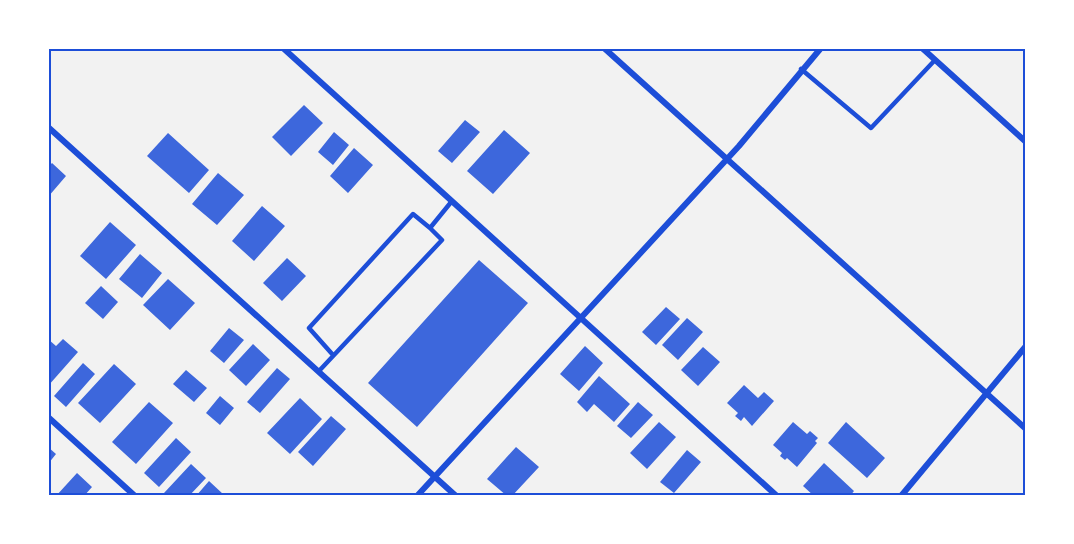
<svg xmlns="http://www.w3.org/2000/svg" width="1074" height="544" viewBox="0 0 1074 544" font-family="'Golos Text',sans-serif">
<style>
.building{fill:#3d67dc}
.lines{fill:none;stroke-linecap:round;stroke-linejoin:round}
.service{stroke:#1d4ed8;stroke-width:4.5}
.minor{stroke:#1d4ed8;stroke-width:6}
.neatline{fill:none;stroke:#1d4ed8;stroke-width:2}
</style>
<rect width="100%" height="100%" fill="#f2f2f2"/>
<!-- building -->
<path class="building" d="M 304,105 L 323,123 L 291,156 L 272,137 Z
M 465,120 L 480,132 L 452,163 L 438,151 Z
M 504,130 L 530,153 L 493,194 L 467,171 Z
M 334,132 L 349,145 L 333,165 L 318,152 Z
M 168,133 L 209,170 L 189,193 L 147,156 Z
M 354,148 L 373,165 L 348,193 L 330,176 Z
M 52,163 L 66,176 L 48,197 L 48,167 Z
M 218,173 L 244,195 L 217,225 L 192,204 Z
M 262,206 L 285,226 L 254,261 L 232,241 Z
M 110,222 L 136,245 L 106,279 L 80,256 Z
M 140,254 L 162,273 L 142,298 L 119,279 Z
M 287,258 L 306,276 L 282,301 L 263,283 Z
M 479,260 L 528,303 L 417,427 L 368,383 Z
M 168,279 L 195,303 L 170,330 L 143,305 Z
M 101,286 L 118,302 L 103,319 L 85,303 Z
M 666,307 L 680,319 L 656,345 L 642,332 Z
M 687,318 L 703,332 L 678,360 L 662,345 Z
M 229,328 L 244,340 L 224,363 L 210,351 Z
M 48,339 L 56,346 L 63,339 L 78,352 L 48,386 Z
M 253,344 L 270,360 L 246,386 L 229,370 Z
M 585,346 L 603,363 L 579,391 L 560,374 Z
M 703,347 L 720,362 L 698,386 L 681,370 Z
M 83,363 L 95,374 L 66,407 L 54,396 Z
M 114,364 L 136,384 L 100,423 L 78,403 Z
M 277,368 L 290,379 L 260,413 L 247,402 Z
M 186,370 L 207,388 L 194,402 L 173,384 Z
M 599,376 L 630,404 L 614,422 L 594,404 L 587,412 L 577,402 Z
M 744,385 L 758,398 L 764,392 L 774,401 L 752,426 L 744,417 L 741,421 L 735,416 L 738,413 L 727,403 Z
M 220,396 L 234,408 L 220,425 L 206,413 Z
M 300,398 L 322,419 L 290,454 L 267,433 Z
M 149,402 L 173,423 L 136,464 L 112,442 Z
M 638,402 L 653,415 L 631,438 L 617,426 Z
M 331,416 L 346,429 L 313,466 L 298,452 Z
M 659,422 L 676,437 L 647,469 L 630,453 Z
M 793,422 L 807,434 L 810,431 L 818,438 L 815,441 L 817,443 L 797,467 L 787,458 L 785,460 L 780,456 L 782,453 L 773,445 Z
M 846,422 L 885,458 L 867,478 L 828,443 Z
M 176,438 L 191,452 L 159,487 L 144,473 Z
M 48,447 L 56,454 L 48,464 Z
M 516,447 L 539,467 L 512,496 L 507,496 L 487,479 Z
M 687,450 L 701,462 L 674,493 L 660,482 Z
M 824,463 L 854,491 L 850,496 L 814,496 L 803,486 Z
M 191,464 L 206,478 L 189,496 L 167,496 L 164,493 Z
M 77,473 L 92,487 L 84,496 L 56,496 Z
M 209,481 L 223,494 L 196,496 Z"/>
<g class="lines">
<!-- service -->
<path class="service" d="M 801,69 L 871,128 L 935,60
M 333,355 L 309,328 L 413,214 L 430,228
M 319,371 L 442,240 L 430,228 L 452,201"/>
<!-- minor -->
<path class="minor" d="M 283,48 L 777,496
M 604,48 L 1026,429
M 922,48 L 1026,142
M 48,127 L 456,496
M 48,417 L 135,496
M 417,496 L 739,146 L 821,48
M 901,496 L 1026,346"/>
</g>
<!-- border -->
<rect width="1074" height="544" fill="none" stroke="#ffffff" stroke-width="99"/>
<rect x="50" y="50" width="974" height="444" class="neatline"/>
</svg>
